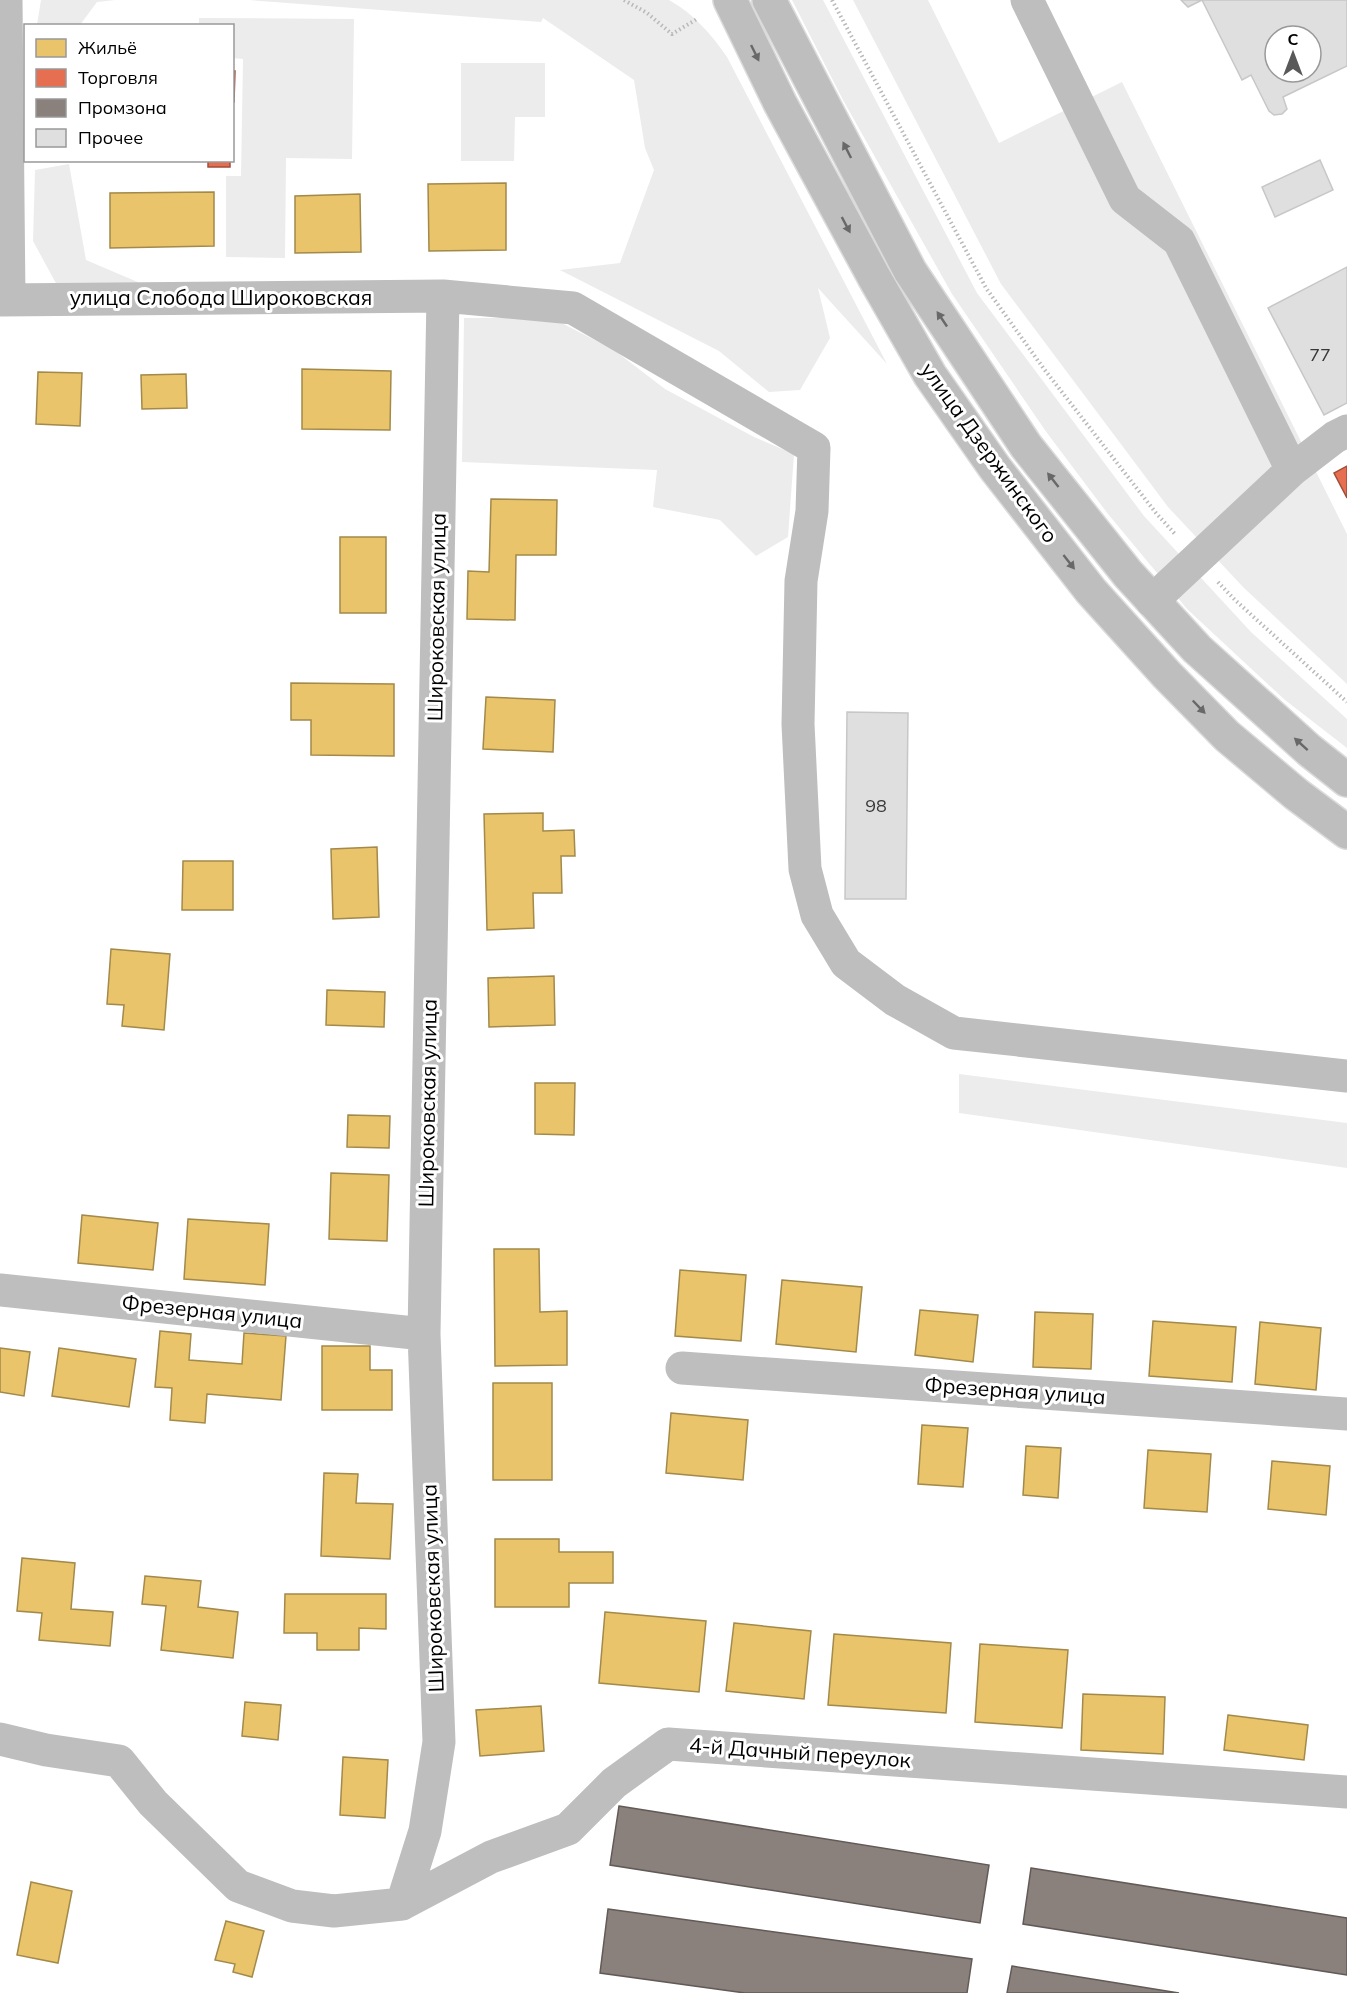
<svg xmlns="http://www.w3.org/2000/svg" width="1347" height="1993" viewBox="0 0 1347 1993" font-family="Mulish,sans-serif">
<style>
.green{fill:#ececec}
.homes{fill:#e9c46a;stroke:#a3894a;stroke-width:1.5}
.shops{fill:#e76f51;stroke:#a24e39;stroke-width:1.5}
.industry{fill:#8a817c;stroke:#615a57;stroke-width:1.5}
.building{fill:#dfdfdf;stroke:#c7c7c7;stroke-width:1.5;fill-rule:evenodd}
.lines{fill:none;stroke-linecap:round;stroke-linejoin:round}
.highway-casing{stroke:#dbdbdb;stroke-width:36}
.path{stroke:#b9b9b9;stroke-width:4;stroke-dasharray:1.5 3;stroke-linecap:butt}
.minor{stroke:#bebebe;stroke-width:33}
.highway{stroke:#bebebe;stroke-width:33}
.oneway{fill:#686868}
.labels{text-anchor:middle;stroke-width:6;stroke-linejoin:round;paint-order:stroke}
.number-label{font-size:18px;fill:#383838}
.street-label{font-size:21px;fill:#000;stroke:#fff}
</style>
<rect width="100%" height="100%" fill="#fff"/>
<!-- green -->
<path class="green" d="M 41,0 L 115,0 L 97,2 L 80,25 L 37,25 Z
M 249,0 L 669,0 C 694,14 711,34 727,57 L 887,364 L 818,288 L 830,338 L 800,390 L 769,392 L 719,351 L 560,270 L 620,263 L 654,170 L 645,148 L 634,80 L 543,18 L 541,22 Z
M 792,0 L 823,0 L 977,293 L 1144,516 L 1251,632 L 1347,719 L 1347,748 L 1285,700 L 1187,609 L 1108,514 L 1047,433 L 952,294 L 843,100 Z
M 853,0 L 928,0 L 999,143 L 1122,82 L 1347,534 L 1347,684 L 1244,588 L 1168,507 L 1001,284 Z
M 199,18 L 354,19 L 352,159 L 286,158 L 285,258 L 226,257 L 226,176 L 241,176 L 243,59 L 233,58 L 232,26 L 199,25 Z
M 461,63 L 545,63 L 545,117 L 515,117 L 514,161 L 461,161 Z
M 69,164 L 86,260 L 147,286 L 58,287 L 33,241 L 35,170 Z
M 464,318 L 552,318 L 614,350 L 665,389 L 754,437 L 794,454 L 788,537 L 756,556 L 720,520 L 653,507 L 657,470 L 462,462 Z
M 959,1074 L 1347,1123 L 1347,1168 L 959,1113 Z"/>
<!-- homes -->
<path class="homes" d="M 506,183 L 506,250 L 429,251 L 428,184 Z
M 214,192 L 214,246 L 110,248 L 110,193 Z
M 360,194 L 361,252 L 295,253 L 295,196 Z
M 302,369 L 391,371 L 390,430 L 302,429 Z
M 38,372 L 82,373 L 80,426 L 36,424 Z
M 186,374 L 187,408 L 142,409 L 141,375 Z
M 491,499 L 557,500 L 556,555 L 516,555 L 515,620 L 467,619 L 468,571 L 489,572 Z
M 340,537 L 386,537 L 386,613 L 340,613 Z
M 291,683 L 394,684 L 394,756 L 311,755 L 311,720 L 291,720 Z
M 486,697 L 555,700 L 553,752 L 483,749 Z
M 543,813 L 543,831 L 574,830 L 575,856 L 561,856 L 562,893 L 533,893 L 534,928 L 487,930 L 484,814 Z
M 377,847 L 379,917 L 333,919 L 331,849 Z
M 183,861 L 233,861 L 233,910 L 182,910 Z
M 111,949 L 170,954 L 164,1030 L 122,1026 L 124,1005 L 107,1004 Z
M 554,976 L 555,1025 L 489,1027 L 488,978 Z
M 327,990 L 385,992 L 384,1027 L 326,1025 Z
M 535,1083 L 575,1083 L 574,1135 L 535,1134 Z
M 348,1115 L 390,1116 L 389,1148 L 347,1147 Z
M 331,1173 L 389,1175 L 387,1241 L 329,1239 Z
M 82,1215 L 158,1223 L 153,1270 L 78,1263 Z
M 188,1219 L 269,1224 L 265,1285 L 184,1279 Z
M 494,1249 L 539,1249 L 540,1312 L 567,1311 L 567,1365 L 495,1366 Z
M 680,1270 L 746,1275 L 741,1341 L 675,1336 Z
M 782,1280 L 862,1287 L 856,1352 L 776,1344 Z
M 920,1310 L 978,1315 L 973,1362 L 915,1355 Z
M 1035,1312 L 1093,1314 L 1091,1369 L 1033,1367 Z
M 1153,1321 L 1236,1327 L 1232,1382 L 1149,1376 Z
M 1260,1322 L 1321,1328 L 1316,1390 L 1255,1384 Z
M 160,1331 L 191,1334 L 189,1360 L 242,1364 L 244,1333 L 286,1336 L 281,1400 L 207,1394 L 205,1423 L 170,1420 L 172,1388 L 155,1387 Z
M 322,1346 L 370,1346 L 370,1370 L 392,1370 L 392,1410 L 322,1410 Z
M 0,1348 L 30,1352 L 24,1396 L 0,1392 Z
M 59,1348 L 136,1359 L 129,1407 L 52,1396 Z
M 493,1383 L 552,1383 L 552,1480 L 493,1480 Z
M 671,1413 L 748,1420 L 743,1480 L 666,1473 Z
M 922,1425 L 968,1428 L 963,1487 L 918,1484 Z
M 1026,1446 L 1061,1448 L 1058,1498 L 1023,1495 Z
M 1148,1450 L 1211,1454 L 1207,1512 L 1144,1508 Z
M 1272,1461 L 1330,1466 L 1326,1515 L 1268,1509 Z
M 324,1473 L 358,1474 L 356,1503 L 393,1504 L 390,1559 L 321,1556 Z
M 495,1539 L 559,1539 L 559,1552 L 613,1552 L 613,1583 L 569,1583 L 569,1607 L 495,1607 Z
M 22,1558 L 75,1563 L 71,1609 L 113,1612 L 110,1646 L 39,1640 L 42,1613 L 17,1611 Z
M 145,1576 L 201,1581 L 198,1607 L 238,1612 L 233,1658 L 161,1650 L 166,1606 L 142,1604 Z
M 285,1594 L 386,1594 L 386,1629 L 359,1628 L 359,1650 L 317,1650 L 317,1633 L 284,1633 Z
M 605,1612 L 706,1621 L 699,1692 L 599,1683 Z
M 734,1623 L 811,1631 L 804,1699 L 726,1691 Z
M 834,1634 L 951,1643 L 946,1713 L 828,1705 Z
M 980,1644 L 1068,1650 L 1062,1728 L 975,1722 Z
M 1083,1694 L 1165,1697 L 1163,1754 L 1081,1750 Z
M 245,1702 L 281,1705 L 278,1740 L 242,1736 Z
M 541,1706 L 544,1751 L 480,1756 L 476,1710 Z
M 1228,1715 L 1308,1725 L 1304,1760 L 1224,1750 Z
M 343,1757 L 388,1760 L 385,1818 L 340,1815 Z
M 31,1882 L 72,1891 L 58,1963 L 17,1955 Z
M 226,1921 L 264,1931 L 252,1977 L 233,1972 L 235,1964 L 215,1960 Z"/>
<!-- shops -->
<path class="shops" d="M 232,71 L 235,71 L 234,102 L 232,102 Z
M 208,160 L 230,160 L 230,167 L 208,167 Z
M 1347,466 L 1347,498 L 1334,473 Z"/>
<!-- industry -->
<path class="industry" d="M 619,1806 L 989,1865 L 980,1923 L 610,1865 Z
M 1031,1868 L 1347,1918 L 1347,1975 L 1023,1924 Z
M 608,1909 L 972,1959 L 967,1993 L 745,1993 L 600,1973 Z
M 1012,1966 L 1179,1993 L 1007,1993 Z"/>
<!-- building -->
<path class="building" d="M 1181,0 L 1347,0 L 1347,66 L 1283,97 L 1287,109 L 1282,114 L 1274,115 L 1269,111 L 1251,75 L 1242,80 L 1202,0 L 1188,7 ZM 1275,36 L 1311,36 L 1311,72 L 1275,72 Z
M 1320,160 L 1333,190 L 1275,217 L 1262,187 Z
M 1347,267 L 1347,403 L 1324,415 L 1268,308 Z
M 847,712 L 908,713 L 906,899 L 845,899 Z"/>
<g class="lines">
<defs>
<path id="highway" d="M 730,0 L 780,103 L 874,277 L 930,375 L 995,468 L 1091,591 L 1167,675 L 1227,736 L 1296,794 L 1347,832
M 769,0 L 910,271 L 1026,446 L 1128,574 L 1197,649 L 1309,750 L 1347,780"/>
</defs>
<!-- highway casing -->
<use href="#highway" class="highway-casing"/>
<!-- path -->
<path class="path" d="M 624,0 L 647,13 L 672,34 L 697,19
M 832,0 L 986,288 L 1044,369 L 1156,513 L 1175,534
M 1218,582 L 1235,600 L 1347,702"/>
<!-- minor -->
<path class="minor" d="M 6,0 L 9,300
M 1027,0 L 1125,199 L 1179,241 L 1292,470
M 0,300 L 443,296 L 573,308 L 814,448 L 812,511 L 801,581 L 798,724 L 805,869 L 817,915 L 846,963 L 895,1000 L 954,1033 L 1347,1076
M 1152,601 L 1292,470 L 1335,437 L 1347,431
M 0,1290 L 424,1334
M 682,1368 L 1347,1414
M 0,1739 L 46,1750 L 119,1761 L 153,1803 L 238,1886 L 292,1906 L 334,1911 L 402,1904 L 491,1857 L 568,1829 L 614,1783 L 668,1744 L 1347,1792
M 402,1904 L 425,1831 L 439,1742 L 424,1334 L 443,296"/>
<!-- highway -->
<use href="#highway" class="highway"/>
</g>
<!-- one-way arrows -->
<defs><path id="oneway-solid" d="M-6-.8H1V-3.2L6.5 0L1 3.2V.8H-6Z" transform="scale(1.5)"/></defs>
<g class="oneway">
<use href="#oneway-solid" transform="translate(755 53) rotate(64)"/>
<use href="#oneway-solid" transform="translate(847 150) rotate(-117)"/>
<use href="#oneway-solid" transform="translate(846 225) rotate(62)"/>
<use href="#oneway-solid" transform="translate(942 319) rotate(-124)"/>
<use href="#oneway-solid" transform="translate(1053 480) rotate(-128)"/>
<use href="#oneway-solid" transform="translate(1069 562) rotate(52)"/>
<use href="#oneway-solid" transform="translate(1199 707) rotate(46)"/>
<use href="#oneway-solid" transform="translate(1301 744) rotate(-138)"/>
</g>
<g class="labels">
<!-- number labels -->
<g class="number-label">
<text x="1320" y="361">77</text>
<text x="876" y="812">98</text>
</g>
<!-- street labels -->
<g class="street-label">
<text x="221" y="305">улица Слобода Широковская</text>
<text transform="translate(989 453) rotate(54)" y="7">улица Дзержинского</text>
<text transform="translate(437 617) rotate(-89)" y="7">Широковская улица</text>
<text transform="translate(428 1103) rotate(-89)" y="7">Широковская улица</text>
<text transform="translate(212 1312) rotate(6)" y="7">Фрезерная улица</text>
<text transform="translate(1015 1391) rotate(4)" y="7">Фрезерная улица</text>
<text transform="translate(433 1588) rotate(-92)" y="7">Широковская улица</text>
<text transform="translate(800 1753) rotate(4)" y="7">4-й Дачный переулок</text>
</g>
</g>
<!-- legend -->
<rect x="24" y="24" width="210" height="138" fill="#ffffff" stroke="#999999" stroke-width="1.5"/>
<rect x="36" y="39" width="30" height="18" fill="#e9c46a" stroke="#999999" stroke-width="1.5"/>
<text x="78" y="54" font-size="18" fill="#000000">Жильё</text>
<rect x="36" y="69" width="30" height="18" fill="#e76f51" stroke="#999999" stroke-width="1.5"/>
<text x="78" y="84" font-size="18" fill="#000000">Торговля</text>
<rect x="36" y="99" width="30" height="18" fill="#8a817c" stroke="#999999" stroke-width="1.5"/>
<text x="78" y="114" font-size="18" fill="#000000">Промзона</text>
<rect x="36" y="129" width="30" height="18" fill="#dfdfdf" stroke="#999999" stroke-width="1.5"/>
<text x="78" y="144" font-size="18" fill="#000000">Прочее</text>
<!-- north arrow -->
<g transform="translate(1293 54)"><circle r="28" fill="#ffffff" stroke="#999999" stroke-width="1.5"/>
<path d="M0-4.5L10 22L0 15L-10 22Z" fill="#595959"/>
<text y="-9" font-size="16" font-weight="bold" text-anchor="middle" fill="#000000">С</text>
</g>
</svg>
